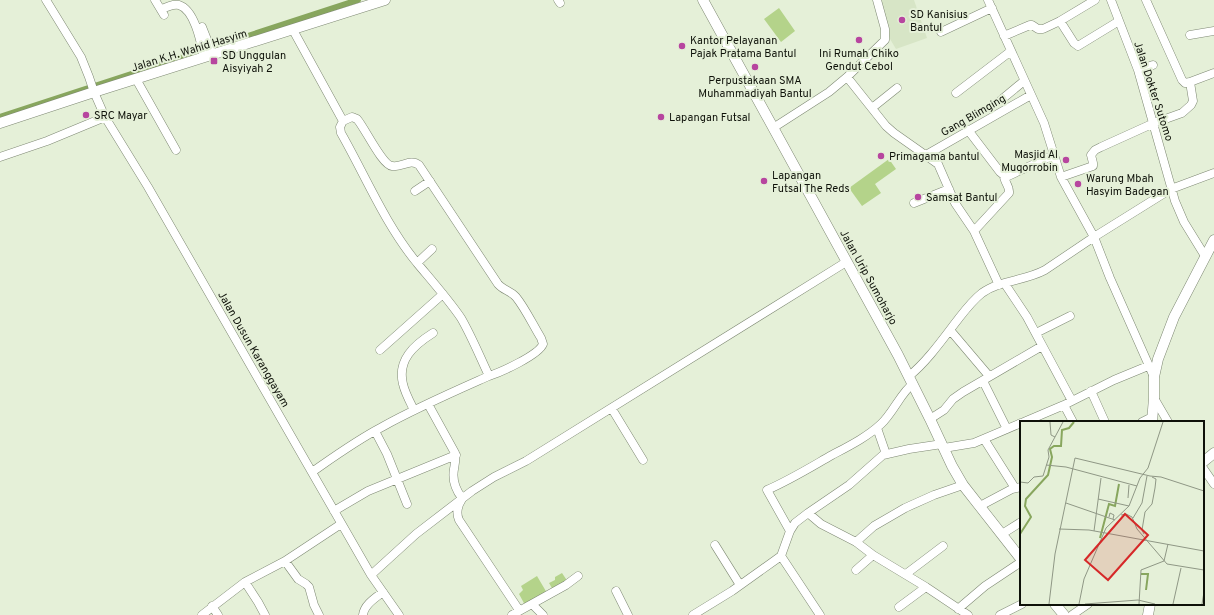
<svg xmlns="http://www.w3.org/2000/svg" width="1214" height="615" viewBox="0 0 1214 615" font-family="Overpass,sans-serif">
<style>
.built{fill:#d7e5c6}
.green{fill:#b4d38a}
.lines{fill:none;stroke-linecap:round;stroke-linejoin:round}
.canal{stroke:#88a65e;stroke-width:6}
.minor-casing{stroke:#7e8873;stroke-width:9}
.major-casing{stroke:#7e8873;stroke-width:11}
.minor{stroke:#fff;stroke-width:8}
.major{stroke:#fff;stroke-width:10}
.poi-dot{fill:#b7459f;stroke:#e5f0d8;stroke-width:1.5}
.labels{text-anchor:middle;stroke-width:4;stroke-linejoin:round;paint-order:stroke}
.poi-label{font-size:11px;fill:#0e1109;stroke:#e5f0d8;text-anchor:start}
.street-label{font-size:11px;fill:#0e1109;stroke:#e5f0d8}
.inset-river{fill:none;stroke:#88a65e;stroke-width:2}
.inset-road{fill:none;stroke:#8f9785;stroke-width:1}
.view{fill:#d62828;fill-opacity:0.15;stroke:#d62828;stroke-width:2}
.inset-edge{fill:none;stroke:#0e1109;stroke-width:2}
</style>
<rect width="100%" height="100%" fill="#e5f0d8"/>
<!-- built -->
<path class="built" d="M 883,0 L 914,0 L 927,38 L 896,49 L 890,39 L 878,2 Z"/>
<!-- green -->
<path class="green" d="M 779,8 L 795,31 L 781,42 L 764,19 Z
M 889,159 L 896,169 L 875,184 L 881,193 L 862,206 L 849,188 Z
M 562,573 L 568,582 L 553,590 L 549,583 L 555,580 L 555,577 Z
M 537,576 L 547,593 L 525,605 L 519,594 L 523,590 L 521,586 Z"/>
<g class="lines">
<!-- canal -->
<path class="canal" d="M 0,117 L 358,0"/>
<defs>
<path id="minor" d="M 46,0 L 81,57 L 89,77 L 94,92 L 105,117 L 148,187 L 371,575 L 399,615
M 155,0 L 164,15
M 558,0 L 560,3
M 988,0 L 1044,123 L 1061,177 L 1094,237 L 1110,278 L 1154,377
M 1111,0 L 1138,70 L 1175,201 L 1184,222 L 1205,256
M 1146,0 L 1182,80 L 1185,83 L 1190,82
M 161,10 C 166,7 172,4 179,5 C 195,10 201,43 204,57
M 1060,21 L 1074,43 L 1078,46 L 1119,21
M 202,27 L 213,55
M 293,30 L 343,121 L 340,127 L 341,133 C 366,177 385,224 417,263 L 432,249
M 941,32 L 992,8
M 1190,35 L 1214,31
M 1004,36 L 1030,25 L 1032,25 L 1038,29 L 1043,29 L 1060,21 L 1095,0
M 1138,70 L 1153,65
M 847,77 L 886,126 L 894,133 L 938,164 L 955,203 L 974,231 L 999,285
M 136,79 L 176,150
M 956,93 L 1011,51
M 1001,100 L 1024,81
M 872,108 L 897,88
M 343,121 L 352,117 L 357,119 C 365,128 382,165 392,166 C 402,168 410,158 419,165 L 498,284 C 503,290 511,291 516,297 C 525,308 533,325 541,338 L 543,344 C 539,355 501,372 489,376
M 773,128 L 829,92 L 847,77 L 885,40 L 885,29 L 877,0
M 968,130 L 1000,172 L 1006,177 L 1054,155
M 926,155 L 1031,95
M 0,157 L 47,141 L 105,117
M 1061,177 L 1093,166 L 1093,163 L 1091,155 L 1095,150 L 1101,147 L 1154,123 L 1182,113 L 1191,105 L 1193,101 L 1190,82 L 1214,73
M 415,191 L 430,181
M 914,203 L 949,189
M 974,231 L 1009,193 C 1010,186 1004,182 1004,176
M 1005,284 L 1027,317 L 1072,401
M 950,330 L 989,376
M 1036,333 L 1070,316
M 380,350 L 443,294
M 909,376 C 927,362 945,336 959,318 C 966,309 973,300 982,293 C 1000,280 1025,281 1045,270 L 1094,237 L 1171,189 L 1214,173
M 983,381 L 1007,429
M 1091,391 L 1105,422
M 1154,398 L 1168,422
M 428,404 L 455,453 C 456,459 455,463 454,469 C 452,480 455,489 462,498
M 1064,405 L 1073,422
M 612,409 L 643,460
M 414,410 C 410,402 405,393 403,384 C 397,360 414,345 433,333
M 930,419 L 944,410 L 953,399 L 963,392 L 1042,346
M 1024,422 L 1064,405 L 1114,380 L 1148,366
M 1142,422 L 1152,417
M 877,428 L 886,454
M 375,431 L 387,454 L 407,504
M 984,439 L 1015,488
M 944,448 L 974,443 L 1021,423
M 1203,468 L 1214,484
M 312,472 C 335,456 357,440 382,427 C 416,408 453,392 489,376 C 480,357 472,337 461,318 C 448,299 432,281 417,263
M 462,499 C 458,505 456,513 459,520 L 519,610
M 980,506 L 1012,489 L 1021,487
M 334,511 L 368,491 L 456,455
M 808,513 L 821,524 L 856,542 L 873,555 L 926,587 L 968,615
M 790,531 L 767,490 C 790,480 811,467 832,455 C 849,446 867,437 881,424 C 893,413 902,391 913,384
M 1002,534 L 1021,522
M 856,542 L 874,526 L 905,508 L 934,495 L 963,485
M 715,545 L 740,585
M 285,561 L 298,579 L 306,584 L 309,587 L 314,605 L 319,615
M 856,570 L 873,555
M 906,574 L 943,546
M 371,575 L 416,534 L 472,491 L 494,477 L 526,461 L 843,264 L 847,263
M 245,582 L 258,602 L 265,615
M 616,591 L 628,615
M 532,604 L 543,615
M 212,606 L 218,615
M 899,607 L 926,587
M 958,609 L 985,586 L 1021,562
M 202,615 L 245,582 L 285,561 L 341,524
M 363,615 C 364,605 375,598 383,592
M 512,615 L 566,585 L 578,576
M 693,615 L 732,591 L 781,556
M 820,615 L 781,556 L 790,531 L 795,523 L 808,513 L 849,485 L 883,455 L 909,449 L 942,444
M 1000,615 L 1022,604
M 1072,615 L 1088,604"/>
<path id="major" d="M 703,0 L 898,355 L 930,419 L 952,466 L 963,485 L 1021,559
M 0,123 L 94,92 L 385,0
M 1152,422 L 1154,398 L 1154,377 L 1158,359 L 1174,317 L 1214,240
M 1203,462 L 1214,453
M 1055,604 L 1064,615
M 1148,615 L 1150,604"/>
</defs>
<!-- minor casing -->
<use href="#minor" class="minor-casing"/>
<!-- major casing -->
<use href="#major" class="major-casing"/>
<!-- minor -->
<use href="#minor" class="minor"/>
<!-- major -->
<use href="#major" class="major"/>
</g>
<!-- markers -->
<g class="poi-dot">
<circle cx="902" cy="20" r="4"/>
<circle cx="859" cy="40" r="4"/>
<circle cx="682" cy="46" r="4"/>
<rect x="210" y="57" width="8" height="8" rx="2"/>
<circle cx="755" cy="67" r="4"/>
<circle cx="86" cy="115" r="4"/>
<circle cx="661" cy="117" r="4"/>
<circle cx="881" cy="156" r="4"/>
<circle cx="1066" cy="160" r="4"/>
<circle cx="764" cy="181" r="4"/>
<circle cx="1078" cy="184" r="4"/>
<circle cx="918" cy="197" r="4"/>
</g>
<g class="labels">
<!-- poi labels -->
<g class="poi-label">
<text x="910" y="18">SD Kanisius<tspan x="910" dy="13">Bantul</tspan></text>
<text x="690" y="44">Kantor Pelayanan<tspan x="690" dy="13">Pajak Pratama Bantul</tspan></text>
<text x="859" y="57" text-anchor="middle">Ini Rumah Chiko<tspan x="859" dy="13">Gendut Cebol</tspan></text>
<text x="222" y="59">SD Unggulan<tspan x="222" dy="13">Aisyiyah 2</tspan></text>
<text x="755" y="84" text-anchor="middle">Perpustakaan SMA<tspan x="755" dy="13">Muhammadiyah Bantul</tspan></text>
<text x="94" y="119">SRC Mayar</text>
<text x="669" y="121">Lapangan Futsal</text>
<text x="1058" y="158" text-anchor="end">Masjid Al<tspan x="1058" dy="13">Muqorrobin</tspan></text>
<text x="889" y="160">Primagama bantul</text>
<text x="772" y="179">Lapangan<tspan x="772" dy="13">Futsal The Reds</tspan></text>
<text x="1086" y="182">Warung Mbah<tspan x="1086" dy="13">Hasyim Badegan</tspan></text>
<text x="926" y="201">Samsat Bantul</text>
</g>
<!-- street labels -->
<g class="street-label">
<text transform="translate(189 50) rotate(-17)" y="4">Jalan K.H. Wahid Hasyim</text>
<text transform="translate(1154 91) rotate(72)" y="4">Jalan Dokter Sutomo</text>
<text transform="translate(973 115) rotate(-30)" y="4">Gang Blimging</text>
<text transform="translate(869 277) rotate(61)" y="4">Jalan Urip Sumoharjo</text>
<text transform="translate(254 349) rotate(60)" y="4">Jalan Dusun Karanggayam</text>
</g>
</g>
<!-- overview -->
<g transform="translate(1020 421)">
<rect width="184" height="184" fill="#e5f0d8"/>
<path class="inset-river" d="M 0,113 L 11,96 L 5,85 L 6,78 L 28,54 L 32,36 L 30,28 L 34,25 L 41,25 L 42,9 L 49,7 L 54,1M 80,117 L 89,83 L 95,85 L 99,63M 121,153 L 128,153 L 126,169"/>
<path class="inset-road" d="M 30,1 L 31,14 L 35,16M 26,44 L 46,46 L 117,65M 0,61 L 8,62 L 14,56 L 23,55 L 29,36 L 28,29 L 43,1M 108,77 L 109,64M 78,78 L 109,85M 46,82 L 95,99M 101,94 L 106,93 L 112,96 L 117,108 L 147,143 L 184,149M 89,96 L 90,92 L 94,94 L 93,98M 113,97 L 122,82 L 127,55M 39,108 L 69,109 L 184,130M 74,110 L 81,57M 124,113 L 122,109 L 125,91 L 132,83 L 135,67 L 136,58 L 132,56M 144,140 L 148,123M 29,183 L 35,133 L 55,37 L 130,55 L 141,56 L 184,70M 59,183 L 64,158 L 86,107 L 109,85 L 120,57 L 128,47 L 143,1M 65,183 L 118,179 L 135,183M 119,183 L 121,149 L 144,140M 153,183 L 161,147M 182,183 L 184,171"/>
<path class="view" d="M 105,93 L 128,114 L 88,159 L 65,139 Z"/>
<rect width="184" height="184" class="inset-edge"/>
</g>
</svg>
